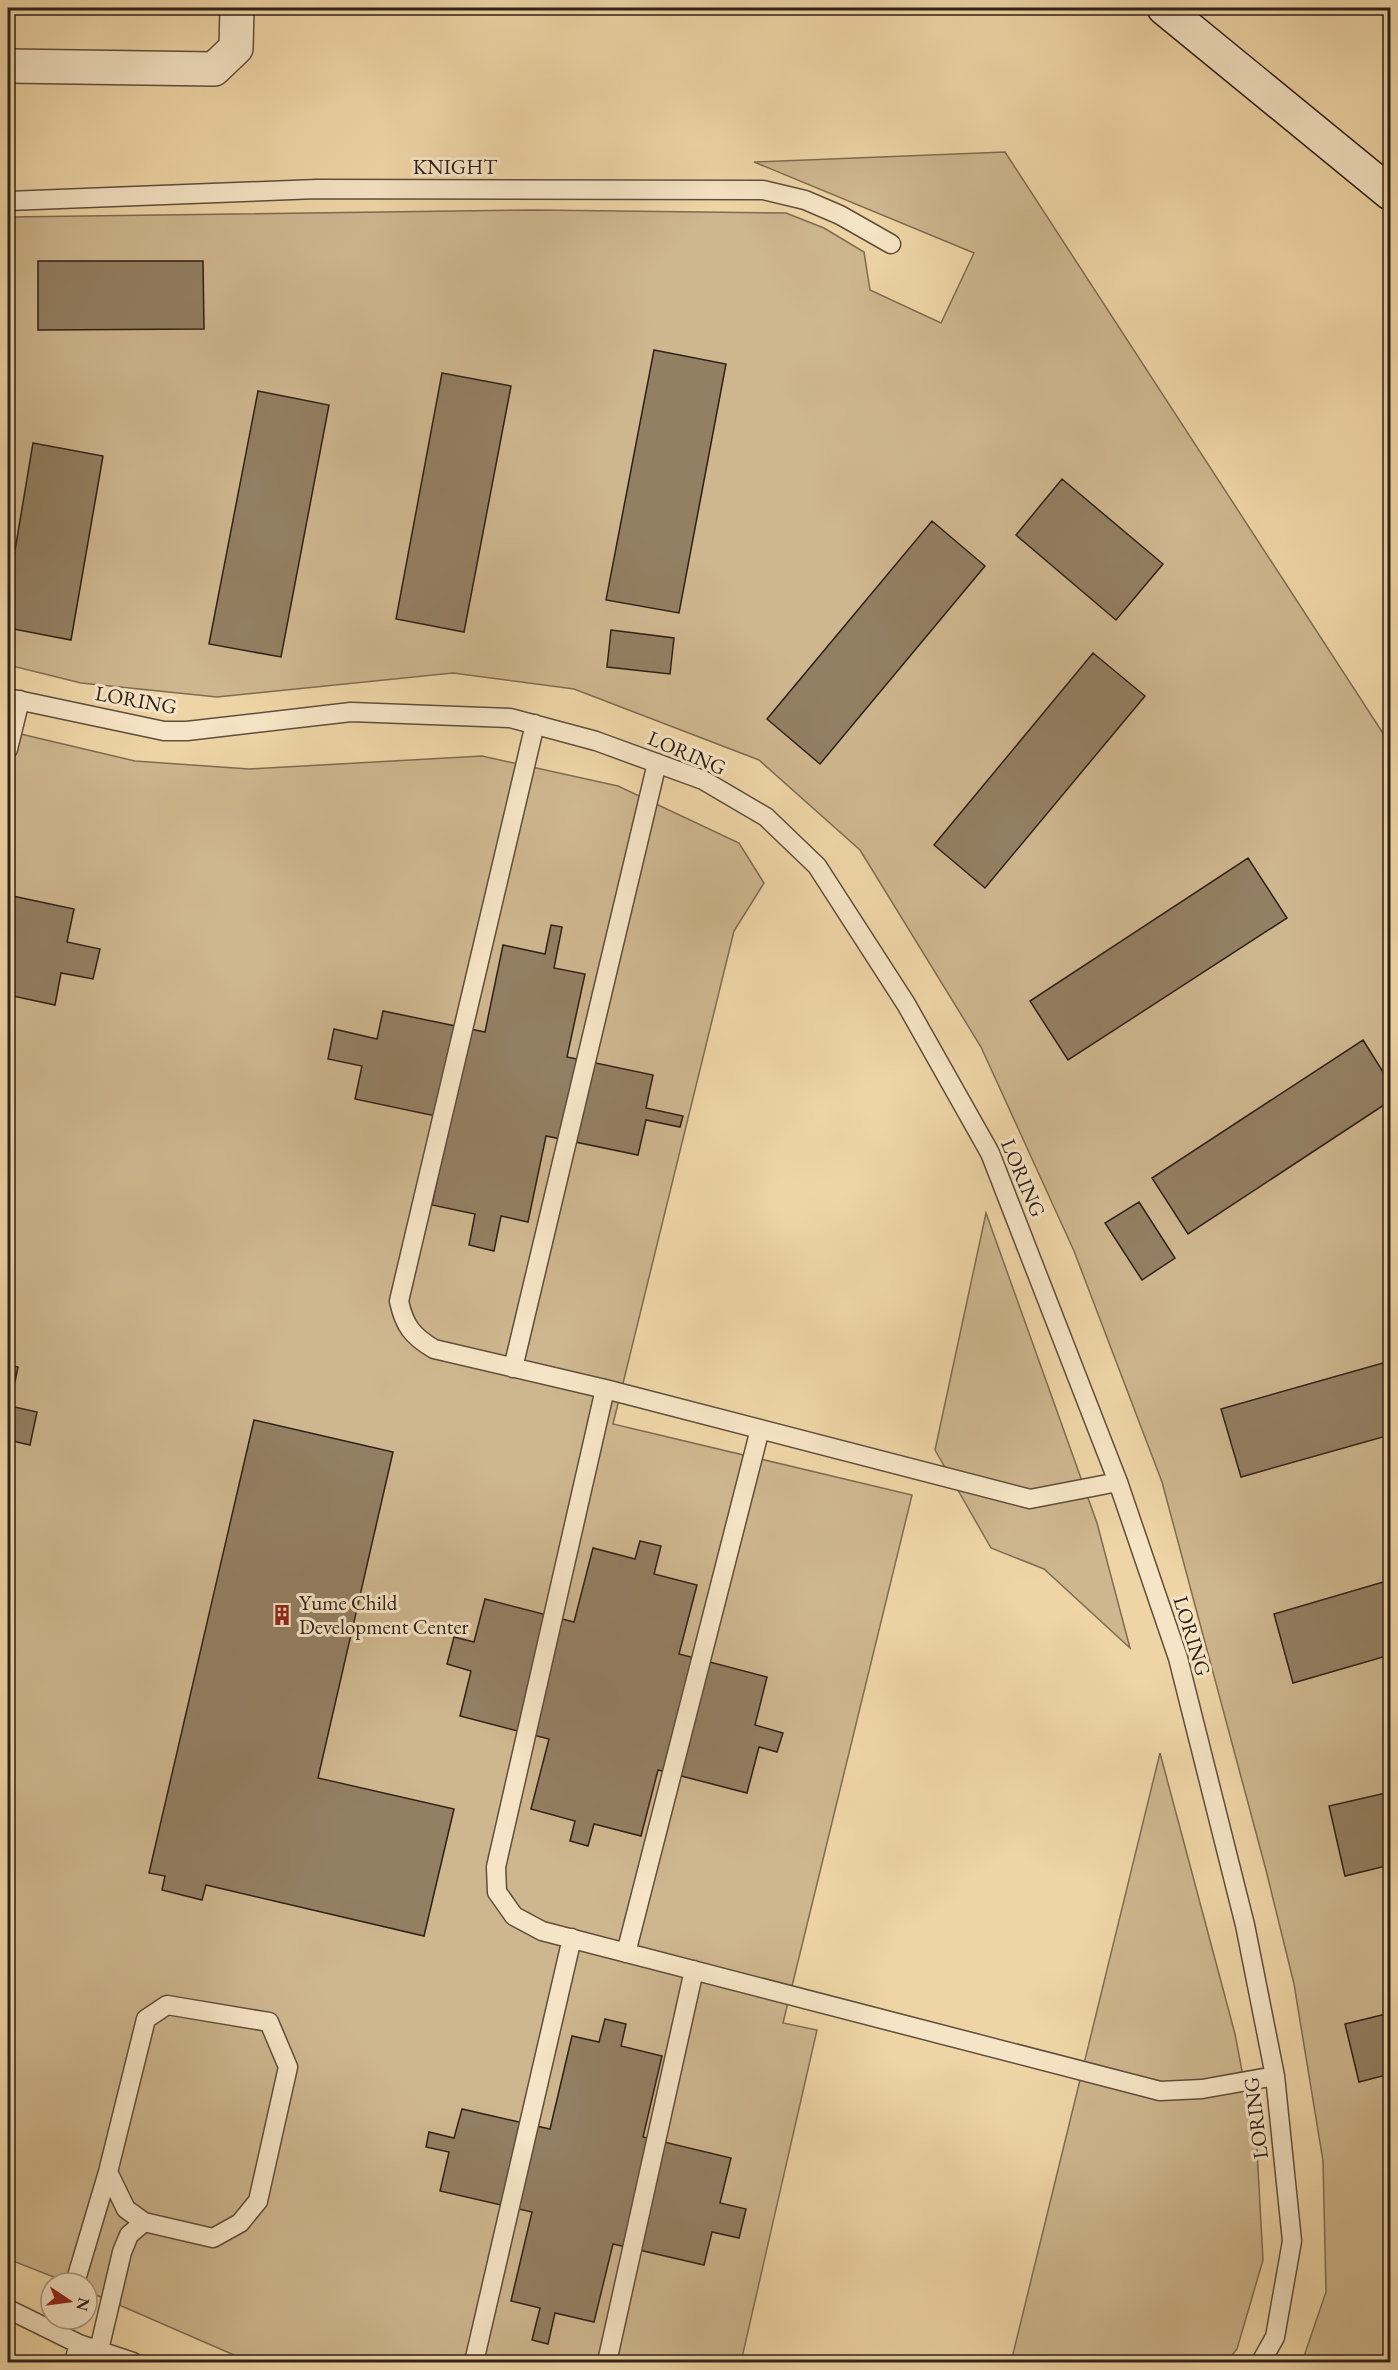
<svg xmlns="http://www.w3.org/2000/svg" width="1398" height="2370" viewBox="0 0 1398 2370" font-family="'EB Garamond',serif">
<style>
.green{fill:#ceb68e;stroke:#7e6c53;stroke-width:1.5}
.building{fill:#937f62;stroke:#2f2118;stroke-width:1.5}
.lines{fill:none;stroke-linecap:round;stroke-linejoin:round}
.lane-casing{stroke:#5f4e3c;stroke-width:21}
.street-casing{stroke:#5f4e3c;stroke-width:36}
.secondary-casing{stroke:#2f2118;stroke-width:36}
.lane{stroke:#f5e4c5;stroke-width:18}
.street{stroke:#f5e4c5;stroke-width:33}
.secondary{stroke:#f5e4c5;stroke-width:33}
.labels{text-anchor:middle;stroke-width:6;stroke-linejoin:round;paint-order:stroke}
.street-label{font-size:21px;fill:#2f2118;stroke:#f5e4c5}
.poi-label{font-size:21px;fill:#2f2118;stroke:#f5e4c5;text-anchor:start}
</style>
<rect width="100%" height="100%" fill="#efd5a6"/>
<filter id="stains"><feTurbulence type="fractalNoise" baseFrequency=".00333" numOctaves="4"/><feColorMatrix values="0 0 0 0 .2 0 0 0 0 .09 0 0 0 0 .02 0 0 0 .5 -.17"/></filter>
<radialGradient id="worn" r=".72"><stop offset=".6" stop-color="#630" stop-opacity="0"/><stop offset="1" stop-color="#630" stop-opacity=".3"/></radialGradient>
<!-- green -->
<path class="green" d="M 1005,152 L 1390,744 L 1390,2362 L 1302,2362 L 1326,2292 L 1323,2161 L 1294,1984 L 1266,1870 L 1162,1482 L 1074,1251 L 981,1047 L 860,850 L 759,760 L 574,689 L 453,673 L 217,697 L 81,683 L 8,665 L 8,217 L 536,210 L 786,213 L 824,228 L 864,252 L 870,290 L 941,323 L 974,253 L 754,162 Z
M 8,731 L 135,761 L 249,769 L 482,756 L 618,786 L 739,843 L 764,883 L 734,931 L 613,1424 L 912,1495 L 783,2023 L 817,2030 L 741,2362 L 250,2362 L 87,2291 L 87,2283 L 69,2283 L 8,2259 Z
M 986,1213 L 1097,1523 L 1130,1648 L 1044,1569 L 991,1548 L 935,1450 Z
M 1160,1753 L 1235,2034 L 1257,2150 L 1263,2260 L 1237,2349 L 1227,2362 L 1011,2362 Z"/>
<!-- building -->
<path class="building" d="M 38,261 L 203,261 L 204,329 L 38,330 Z
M 654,350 L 726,364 L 679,613 L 606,600 Z
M 442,373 L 511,386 L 464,632 L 396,619 Z
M 258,391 L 329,405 L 281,657 L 209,644 Z
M 33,443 L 103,456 L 71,640 L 8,628 L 8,592 Z
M 1062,479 L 1163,564 L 1116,620 L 1016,535 Z
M 932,521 L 985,566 L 820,764 L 767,719 Z
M 611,630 L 674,638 L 670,674 L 607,667 Z
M 1093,653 L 1145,696 L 985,888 L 934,845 Z
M 1248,858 L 1287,918 L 1068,1060 L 1030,1001 Z
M 8,895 L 74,909 L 67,942 L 100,949 L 93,979 L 61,973 L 55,1005 L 8,995 Z
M 551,925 L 562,927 L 554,968 L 585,974 L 567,1057 L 653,1075 L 646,1108 L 683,1116 L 680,1127 L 646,1120 L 638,1155 L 546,1136 L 528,1222 L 501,1216 L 494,1251 L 469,1245 L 475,1214 L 432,1205 L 450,1119 L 355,1099 L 362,1066 L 328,1059 L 334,1029 L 377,1039 L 383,1011 L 485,1032 L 503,945 L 545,954 Z
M 1363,1040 L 1390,1083 L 1390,1101 L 1188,1234 L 1152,1178 Z
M 1139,1202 L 1175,1258 L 1142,1280 L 1105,1223 Z
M 1390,1361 L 1390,1435 L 1241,1477 L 1221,1409 Z
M 8,1365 L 18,1367 L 10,1406 L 37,1412 L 30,1445 L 8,1440 Z
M 254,1420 L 393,1452 L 318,1778 L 454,1809 L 424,1936 L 206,1885 L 202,1900 L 162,1890 L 165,1876 L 149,1873 Z
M 640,1541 L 661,1546 L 654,1574 L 697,1585 L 679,1654 L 767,1677 L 755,1725 L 783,1733 L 777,1752 L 759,1747 L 747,1793 L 658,1770 L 641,1836 L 594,1824 L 588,1846 L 570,1841 L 575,1821 L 531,1809 L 549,1739 L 460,1716 L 471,1671 L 447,1664 L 454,1637 L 474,1642 L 485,1599 L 574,1622 L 593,1548 L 635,1559 Z
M 1390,1580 L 1390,1655 L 1293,1683 L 1274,1614 Z
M 1390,1792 L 1390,1865 L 1345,1876 L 1329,1806 Z
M 1386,2014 L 1390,2031 L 1390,2074 L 1359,2082 L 1345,2024 Z
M 605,2019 L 626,2024 L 621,2046 L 662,2056 L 643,2137 L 731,2158 L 720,2203 L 746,2209 L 739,2238 L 712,2232 L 704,2265 L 613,2244 L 594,2322 L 555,2313 L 548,2344 L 532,2340 L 540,2308 L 511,2301 L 532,2212 L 440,2191 L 449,2152 L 426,2147 L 429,2132 L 454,2138 L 462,2109 L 550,2129 L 572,2036 L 599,2042 Z"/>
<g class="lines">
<defs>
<path id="lane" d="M 8,201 L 317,189 L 763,190 L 805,200 L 840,215 L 891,244
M 8,698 L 164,731 L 187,731 L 351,712 L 510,718 L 596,741 L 703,780 L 766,817 L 817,866 L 906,1004 L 990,1153 L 1118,1482 L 1178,1658 L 1245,1925 L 1275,2076 L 1292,2241 L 1275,2337 L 1261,2362
M 535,724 L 399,1301 C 404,1325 412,1336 434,1349 L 605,1389 L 1030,1499 L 1118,1482
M 8,749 L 20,700
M 513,1368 L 657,763
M 605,1389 L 496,1867 L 497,1892 L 514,1916 L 542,1931 L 1160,2091 L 1202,2089 L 1275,2076
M 626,1953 L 760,1429
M 75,2283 L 108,2172 L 146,2019 L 167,2005 L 269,2022 L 288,2067 L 258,2201 L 240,2223 L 213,2238 L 144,2222 L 126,2209 L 108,2172
M 8,2309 L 79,2344 L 133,2362
M 99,2350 L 122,2252 L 129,2235 L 144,2222
M 74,2362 L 79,2344
M 474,2362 L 572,1938
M 607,2362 L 694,1970"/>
<path id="street" d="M 8,66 L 214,69 L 236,48 L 237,8"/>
<path id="secondary" d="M 1164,8 L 1390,193"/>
</defs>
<!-- lane casing -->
<use href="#lane" class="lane-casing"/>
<!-- street casing -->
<use href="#street" class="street-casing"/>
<!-- secondary casing -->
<use href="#secondary" class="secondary-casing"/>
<!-- lane -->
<use href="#lane" class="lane"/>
<!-- street -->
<use href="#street" class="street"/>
<!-- secondary -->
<use href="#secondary" class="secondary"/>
</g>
<!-- icons -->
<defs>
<symbol id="building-bare" viewBox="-9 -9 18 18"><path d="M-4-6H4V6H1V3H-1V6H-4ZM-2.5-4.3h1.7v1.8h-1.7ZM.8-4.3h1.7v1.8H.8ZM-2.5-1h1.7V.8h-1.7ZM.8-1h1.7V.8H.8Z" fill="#8f2418" stroke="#f5e4c5" stroke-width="2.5" paint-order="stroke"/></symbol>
</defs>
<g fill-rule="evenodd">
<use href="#building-bare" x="267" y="1600" width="30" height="30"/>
</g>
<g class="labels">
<!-- street labels -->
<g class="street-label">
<text x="455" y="174">KNIGHT</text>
<text transform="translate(136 700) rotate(10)" y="7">LORING</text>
<text transform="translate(687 753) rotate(23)" y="7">LORING</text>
<text transform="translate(1023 1178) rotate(67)" y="7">LORING</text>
<text transform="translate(1192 1636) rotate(73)" y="7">LORING</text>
<text transform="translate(1256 2118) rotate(-97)" y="7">LORING</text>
</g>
<!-- poi labels -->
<g class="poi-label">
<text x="299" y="1610">Yume Child<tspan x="299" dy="24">Development Center</tspan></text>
</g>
</g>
<!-- margin -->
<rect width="1398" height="2370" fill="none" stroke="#efd5a6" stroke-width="30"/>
<rect x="9" y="9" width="1380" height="2352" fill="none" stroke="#2f2118" stroke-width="3"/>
<rect x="15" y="15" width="1368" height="2340" fill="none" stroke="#2f2118" stroke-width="1.5"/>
<!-- north arrow -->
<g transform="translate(69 2301) rotate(103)"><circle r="28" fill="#f5e4c5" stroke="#a69680" stroke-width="1.5"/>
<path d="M0-4.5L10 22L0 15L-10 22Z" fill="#8f2418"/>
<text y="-9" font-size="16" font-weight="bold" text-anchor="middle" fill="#2f2118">N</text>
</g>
<rect width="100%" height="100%" filter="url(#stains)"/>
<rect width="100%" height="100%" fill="url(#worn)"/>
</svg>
